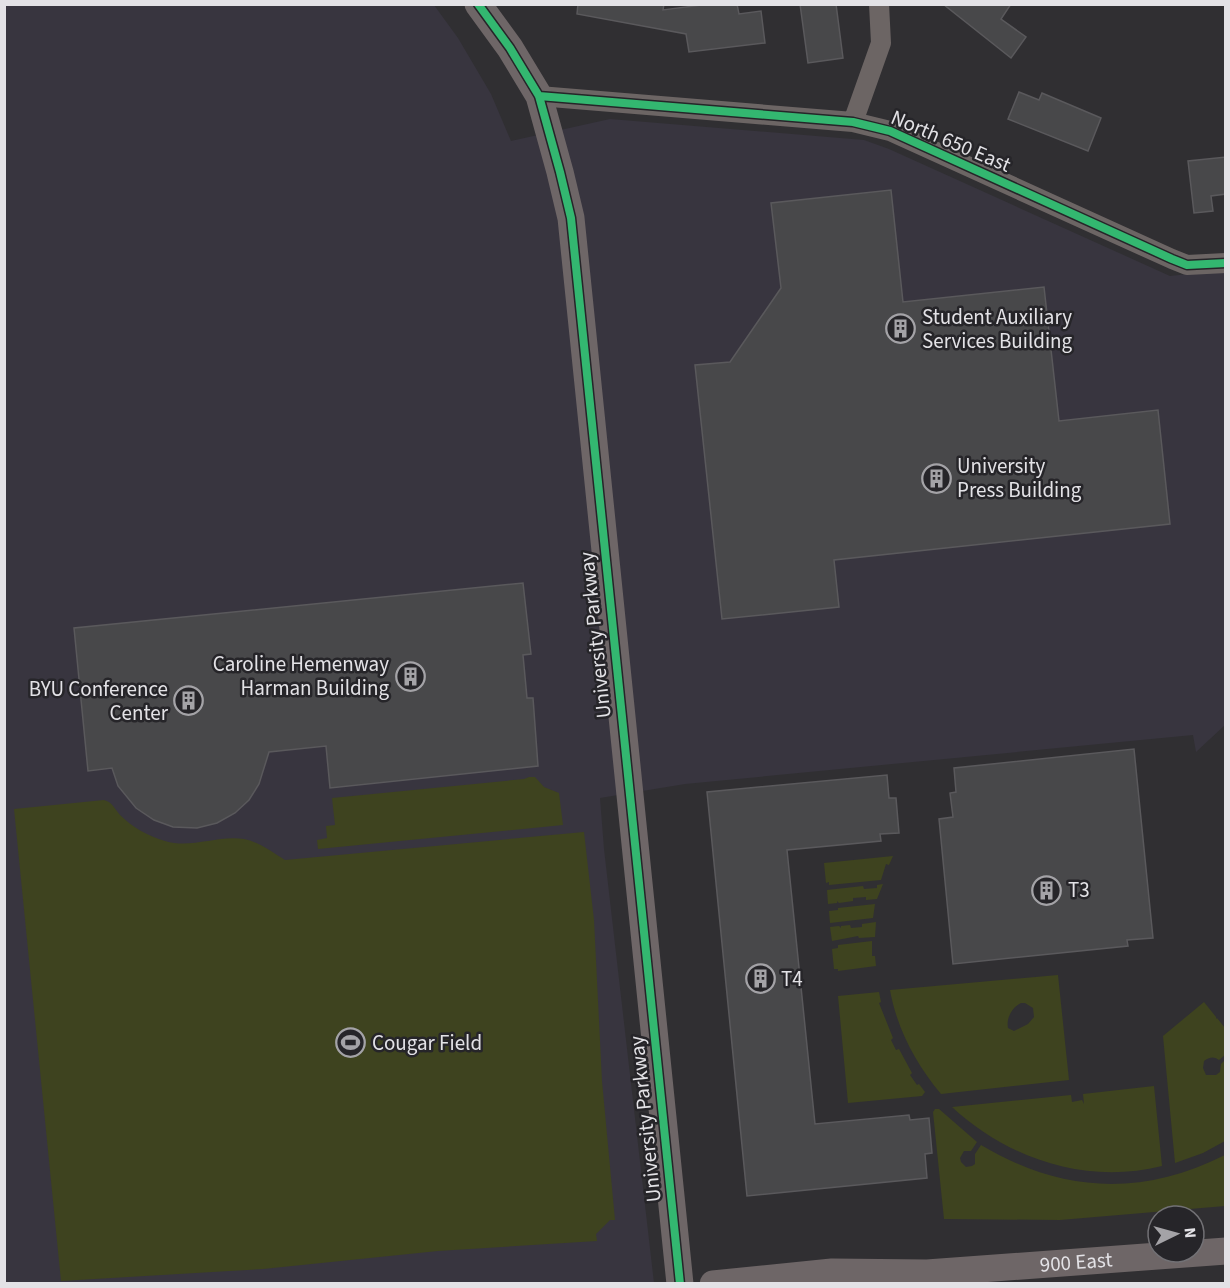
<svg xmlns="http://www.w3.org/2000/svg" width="1230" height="1288" viewBox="0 0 1230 1288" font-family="'Source Sans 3',sans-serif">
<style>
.built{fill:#38353f}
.green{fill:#3e431f;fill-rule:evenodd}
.building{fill:#48484a;stroke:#5a595c;stroke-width:1.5}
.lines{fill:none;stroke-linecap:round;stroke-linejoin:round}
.street{stroke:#6c6564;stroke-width:20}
.secondary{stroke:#6e6667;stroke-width:27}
.cycleway-casing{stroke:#262529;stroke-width:11}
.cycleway{stroke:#33b770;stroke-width:8}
.labels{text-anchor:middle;stroke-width:5;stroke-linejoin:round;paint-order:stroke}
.street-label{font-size:21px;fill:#e3e2e6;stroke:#262529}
.poi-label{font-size:21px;fill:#e3e2e6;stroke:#262529;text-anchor:start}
</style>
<rect width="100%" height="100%" fill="#302f32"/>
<!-- built -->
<path class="built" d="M 5,5 L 434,5 L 458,38 L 491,94 L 511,141 L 610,119 L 864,140 L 889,149 L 1170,276 L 1225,270 L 1225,725 L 1196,752 L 1193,735 L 685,784 L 600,798 L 604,849 L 654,1283 L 5,1284 Z"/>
<!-- green -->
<path class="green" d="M 529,777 L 535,777 L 544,787 L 559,793 L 563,825 L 318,849 L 317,840 L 327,838 L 326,826 L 335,825 L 332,798 L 524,779 Z
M 104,800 C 112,802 115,809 120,815 C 132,827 148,836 165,841 C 191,849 217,835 244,839 C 259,842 272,852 285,860 L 584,832 L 594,920 L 602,1081 L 615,1220 L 610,1220 L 596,1234 L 597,1241 L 438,1251 L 263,1269 L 61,1281 L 14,809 Z
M 893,856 L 889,865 L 886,864 L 881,880 L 829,885 L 829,882 L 826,883 L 824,863 Z
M 883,884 L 877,899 L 866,900 L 866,897 L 853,898 L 853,901 L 839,903 L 837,901 L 837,903 L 828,904 L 827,890 L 863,886 L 864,889 L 877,888 L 877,885 Z
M 875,904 L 873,918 L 830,923 L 829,911 L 838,910 L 838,908 Z
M 876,922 L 875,937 L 859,938 L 858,936 L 832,941 L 830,927 L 839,926 L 841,928 L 841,926 L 850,925 L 851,928 L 862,927 L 862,924 Z
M 872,941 L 872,956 L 875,956 L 876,966 L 838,971 L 838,969 L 834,969 L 832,949 L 838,948 L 838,945 Z
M 1058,975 L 1069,1080 L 941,1094 C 916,1064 897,1029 890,990 ZM 1021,1003 L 1025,1003 L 1033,1008 L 1034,1017 L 1028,1024 L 1014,1031 L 1008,1028 C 1006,1018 1012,1007 1021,1003 Z
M 879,992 L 881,1002 L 879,1003 L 893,1038 L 891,1040 L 896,1050 L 899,1049 L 912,1073 L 910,1075 L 917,1085 L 919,1084 L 925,1092 L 922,1096 L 848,1103 L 838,996 Z
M 1204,1002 L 1216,1017 L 1216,1019 L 1217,1018 L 1225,1028 L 1225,1055 L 1219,1060 C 1214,1056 1209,1057 1204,1061 L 1203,1068 L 1206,1075 L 1216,1075 L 1220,1072 L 1221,1064 L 1225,1060 L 1225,1141 L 1203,1153 L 1175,1163 L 1163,1036 Z
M 1154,1086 L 1162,1166 C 1086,1185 1008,1159 952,1107 L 1071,1095 L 1072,1102 L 1082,1100 L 1084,1104 L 1083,1094 Z
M 935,1109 L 939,1109 L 977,1142 L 971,1151 L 964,1151 L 960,1158 L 961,1162 L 966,1167 L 972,1166 L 975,1164 L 975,1154 L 981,1145 C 1062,1193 1141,1197 1225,1155 L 1225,1206 L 1060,1220 L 944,1219 L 933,1112 Z"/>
<!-- building -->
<path class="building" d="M 578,4 L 664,4 L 663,10 L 709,4 L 737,4 L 739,14 L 761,11 L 765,43 L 689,52 L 686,34 L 577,14 Z
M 800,4 L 836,4 L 843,58 L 808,63 Z
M 943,4 L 1011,4 L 1001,19 L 1026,37 L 1011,58 Z
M 1019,92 L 1039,100 L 1042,93 L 1101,118 L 1088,151 L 1008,119 Z
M 1226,157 L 1226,194 L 1211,196 L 1213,211 L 1194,213 L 1188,161 Z
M 891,190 L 903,302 L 1044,287 L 1059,421 L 1158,410 L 1170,524 L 834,560 L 839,607 L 722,619 L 695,365 L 730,362 L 781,288 L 771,203 Z
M 523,583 L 531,654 L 523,655 L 527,698 L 533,698 L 538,766 L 330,788 L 326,746 L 269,752 L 259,784 L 249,800 L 235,813 L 217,823 L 197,828 L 173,827 L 154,820 L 136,808 L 118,786 L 112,768 L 88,771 L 74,628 Z
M 1134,749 L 1153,938 L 1127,940 L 1128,946 L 953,964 L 939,819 L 953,817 L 950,793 L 956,792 L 954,768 Z
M 887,775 L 889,798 L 896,798 L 899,833 L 880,834 L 881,841 L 787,850 L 815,1124 L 909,1115 L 910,1120 L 929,1118 L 932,1153 L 925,1154 L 927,1178 L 747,1196 L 707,792 Z"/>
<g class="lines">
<!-- street -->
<path class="street" d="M 539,96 L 853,122 L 890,131 L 1172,259 L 1187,265 L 1226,263
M 853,122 L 881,43 L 879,4"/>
<!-- secondary -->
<g class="secondary">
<path d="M 478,4 L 510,48 L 539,96 L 560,172 L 571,218 L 680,1284"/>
<path id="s1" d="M 713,1284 L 832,1272 L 927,1273 L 1226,1251"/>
</g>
<defs>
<path id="cycleway" d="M 478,4 L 510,48 L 539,96 L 560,172 L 571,218 L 680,1284
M 539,96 L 853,122 L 890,131 L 1172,259 L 1187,265 L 1226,263"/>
</defs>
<!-- cycleway casing -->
<use href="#cycleway" class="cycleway-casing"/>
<!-- cycleway -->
<use href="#cycleway" class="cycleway"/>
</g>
<!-- icons -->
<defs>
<symbol id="building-ring" viewBox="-11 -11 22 22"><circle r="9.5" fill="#262529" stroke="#a4a3a7" stroke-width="1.5"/><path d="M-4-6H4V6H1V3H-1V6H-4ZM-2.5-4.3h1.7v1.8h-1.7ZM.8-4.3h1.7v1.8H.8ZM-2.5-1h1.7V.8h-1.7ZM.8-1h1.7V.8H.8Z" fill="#a4a3a7"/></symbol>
<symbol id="stadium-ring" viewBox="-11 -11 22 22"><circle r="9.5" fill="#262529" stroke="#a4a3a7" stroke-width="1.5"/><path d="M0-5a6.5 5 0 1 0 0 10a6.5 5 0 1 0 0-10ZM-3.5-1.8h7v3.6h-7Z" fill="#a4a3a7"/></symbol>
</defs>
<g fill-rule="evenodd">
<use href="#building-ring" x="884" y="312" width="33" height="33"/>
<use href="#building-ring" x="920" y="462" width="33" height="33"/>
<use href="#building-ring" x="394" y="660" width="33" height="33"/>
<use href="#building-ring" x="172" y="684" width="33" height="33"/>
<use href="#building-ring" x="1030" y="874" width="33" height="33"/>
<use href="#building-ring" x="744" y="962" width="33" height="33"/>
<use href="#stadium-ring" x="334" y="1026" width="33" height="33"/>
</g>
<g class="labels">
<!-- street labels -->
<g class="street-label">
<text transform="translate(951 141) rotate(23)" y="7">North 650 East</text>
<text transform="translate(595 635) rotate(-96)" y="7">University Parkway</text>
<text transform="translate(645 1119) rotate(-96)" y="7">University Parkway</text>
<text dy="7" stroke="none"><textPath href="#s1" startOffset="364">900 East</textPath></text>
</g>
<!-- poi labels -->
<g class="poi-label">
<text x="922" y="324">Student Auxiliary<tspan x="922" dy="24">Services Building</tspan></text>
<text x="957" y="473">University<tspan x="957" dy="24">Press Building</tspan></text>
<text x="389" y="671" text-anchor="end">Caroline Hemenway<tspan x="389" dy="24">Harman Building</tspan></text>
<text x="168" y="696" text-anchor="end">BYU Conference<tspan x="168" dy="24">Center</tspan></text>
<text x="1068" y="897">T3</text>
<text x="781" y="986">T4</text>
<text x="372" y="1050">Cougar Field</text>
</g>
</g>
<!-- border -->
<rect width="1230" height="1288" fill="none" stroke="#e3e2e6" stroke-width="12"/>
<!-- north arrow -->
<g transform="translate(1176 1234) rotate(85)"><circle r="28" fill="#262529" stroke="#727175" stroke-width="1.5"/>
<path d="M0-4.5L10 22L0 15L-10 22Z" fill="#a4a3a7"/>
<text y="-9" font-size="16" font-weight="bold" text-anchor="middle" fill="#e3e2e6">N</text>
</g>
</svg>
